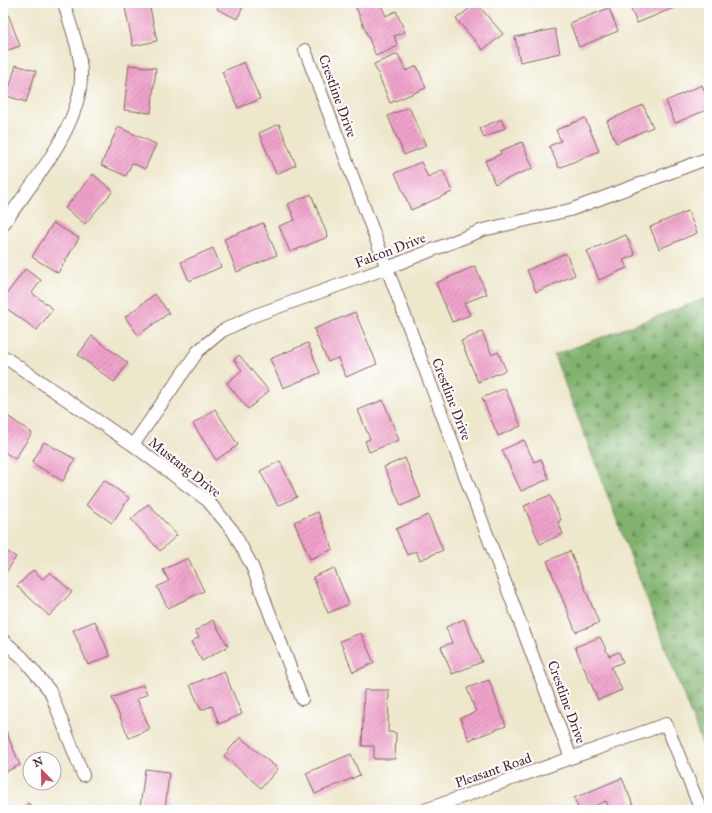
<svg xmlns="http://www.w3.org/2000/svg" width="712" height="813" viewBox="0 0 712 813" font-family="'IM FELL Great Primer',serif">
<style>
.forest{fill:url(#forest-firs);stroke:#66694c}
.building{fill:url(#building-hatch)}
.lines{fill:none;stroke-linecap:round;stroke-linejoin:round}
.minor-casing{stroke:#836563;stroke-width:14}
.minor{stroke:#fff;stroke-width:12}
.labels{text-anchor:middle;stroke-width:4;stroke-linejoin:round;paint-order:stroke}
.street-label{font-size:14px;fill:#4a1f2b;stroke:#fff}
</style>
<defs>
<pattern id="forest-firs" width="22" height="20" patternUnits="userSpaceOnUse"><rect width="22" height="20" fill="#81b36e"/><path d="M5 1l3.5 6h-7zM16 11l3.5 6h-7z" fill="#6c915b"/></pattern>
<pattern id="building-hatch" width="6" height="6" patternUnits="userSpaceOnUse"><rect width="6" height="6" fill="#f0a3cb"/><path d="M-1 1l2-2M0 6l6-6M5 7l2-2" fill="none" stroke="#c484a5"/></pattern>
</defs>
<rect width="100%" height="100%" fill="#fff"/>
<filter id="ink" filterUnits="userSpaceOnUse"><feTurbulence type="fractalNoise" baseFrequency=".025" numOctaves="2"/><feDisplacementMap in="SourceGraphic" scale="8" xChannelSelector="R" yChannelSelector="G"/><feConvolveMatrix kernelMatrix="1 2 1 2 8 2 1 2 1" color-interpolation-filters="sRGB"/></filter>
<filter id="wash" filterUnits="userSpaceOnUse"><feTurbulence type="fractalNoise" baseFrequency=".012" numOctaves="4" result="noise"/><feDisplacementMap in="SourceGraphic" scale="16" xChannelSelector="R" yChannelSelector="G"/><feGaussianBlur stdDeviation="0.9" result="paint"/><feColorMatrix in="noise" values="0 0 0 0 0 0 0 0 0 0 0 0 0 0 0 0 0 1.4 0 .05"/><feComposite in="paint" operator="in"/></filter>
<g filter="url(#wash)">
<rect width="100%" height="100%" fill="#ede7cb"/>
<!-- forest -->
<path class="forest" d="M 709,297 L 709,762 L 554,355 Z"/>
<g id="blocks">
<!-- building -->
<path class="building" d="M 124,3 L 149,3 L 157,41 L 133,46 Z
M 220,3 L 245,3 L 237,19 L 217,9 Z
M 358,3 L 380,3 L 386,16 L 396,11 L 405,32 L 394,36 L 398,46 L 376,56 L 355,5 Z
M 476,3 L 503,34 L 483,50 L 456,19 Z
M 628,3 L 674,3 L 676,7 L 637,23 Z
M 609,8 L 618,31 L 579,47 L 570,23 Z
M 7,11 L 20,46 L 3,52 L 3,13 Z
M 555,29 L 560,53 L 520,62 L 515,37 Z
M 398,54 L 406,71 L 417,66 L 426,88 L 390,103 L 374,64 Z
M 244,62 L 260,99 L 238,108 L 222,72 Z
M 16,65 L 36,71 L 26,102 L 7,96 Z
M 129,65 L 156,68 L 151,113 L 124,110 Z
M 702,85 L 709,101 L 709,109 L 675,123 L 666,101 Z
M 643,105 L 653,127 L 616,143 L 607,121 Z
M 409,107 L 426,146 L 404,155 L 388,116 Z
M 585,118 L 599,151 L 559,168 L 549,146 L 561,141 L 556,130 Z
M 501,119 L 505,128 L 484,138 L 480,128 Z
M 279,124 L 296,165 L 276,174 L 259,133 Z
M 3,127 L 8,134 L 3,138 Z
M 118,127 L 156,144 L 145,169 L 132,163 L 126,176 L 101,165 Z
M 522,142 L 533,168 L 495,184 L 485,161 L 501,154 L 500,151 Z
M 421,162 L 428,177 L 443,170 L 452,192 L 411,210 L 395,173 Z
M 93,174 L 113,191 L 85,224 L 65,208 Z
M 311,194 L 328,237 L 290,252 L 279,226 L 295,220 L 288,204 Z
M 688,211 L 697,233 L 659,249 L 650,227 Z
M 53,223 L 79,238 L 58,273 L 32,257 Z
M 263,223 L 277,255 L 237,272 L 224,239 Z
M 626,235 L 635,255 L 623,260 L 627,268 L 599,280 L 587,251 Z
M 213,248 L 221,267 L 189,281 L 181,262 Z
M 566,253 L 575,275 L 536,292 L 527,270 Z
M 475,266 L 487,294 L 464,303 L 470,315 L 452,322 L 436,283 Z
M 25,269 L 41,280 L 32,293 L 53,309 L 37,330 L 3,306 L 3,299 Z
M 155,294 L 169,313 L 138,335 L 125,317 Z
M 355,312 L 377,364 L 346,377 L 338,358 L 328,362 L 314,329 Z
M 482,332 L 492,355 L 498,352 L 506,370 L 478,382 L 461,341 Z
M 92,336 L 128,363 L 114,382 L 78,355 Z
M 308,343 L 320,373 L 283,388 L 270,359 Z
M 239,355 L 269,391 L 248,409 L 227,383 L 242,370 L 234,360 Z
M 505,388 L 521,426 L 498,436 L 482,398 Z
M 383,400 L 399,440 L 369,452 L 365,441 L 370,439 L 358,410 Z
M 215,409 L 238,445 L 216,460 L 193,424 Z
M 3,413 L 32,433 L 15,459 L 3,451 Z
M 524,440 L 534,462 L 541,459 L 549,479 L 521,491 L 502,450 Z
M 44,442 L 75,459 L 63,481 L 32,463 Z
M 405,458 L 421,497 L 401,506 L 384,467 Z
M 280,461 L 297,497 L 278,506 L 260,471 Z
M 104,480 L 129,498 L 112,523 L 86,505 Z
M 550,495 L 561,520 L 558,522 L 563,534 L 540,544 L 524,506 Z
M 148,504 L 177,535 L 160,551 L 131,519 Z
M 318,512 L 333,549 L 310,559 L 294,522 Z
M 428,515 L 443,550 L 420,560 L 416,551 L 407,555 L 396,529 Z
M 3,549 L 16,557 L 3,577 Z
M 570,551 L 599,623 L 576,632 L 547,561 Z
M 188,558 L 204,591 L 168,608 L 157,587 L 169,581 L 163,570 Z
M 334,568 L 349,604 L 328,613 L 313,577 Z
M 33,570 L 43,579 L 50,572 L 72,592 L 49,616 L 17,586 Z
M 464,619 L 482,662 L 452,674 L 441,647 L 452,643 L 446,627 Z
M 213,620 L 228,646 L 202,661 L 191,642 L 199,637 L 195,631 Z
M 95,621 L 110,656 L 88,665 L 73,630 Z
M 361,633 L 374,663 L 353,672 L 340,641 Z
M 600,637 L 609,656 L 619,652 L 623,662 L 611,667 L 622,690 L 598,700 L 575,647 Z
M 224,671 L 242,714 L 219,724 L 212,706 L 201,710 L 190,685 Z
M 489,680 L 506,726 L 469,740 L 460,718 L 476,712 L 467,688 Z
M 143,685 L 147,694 L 137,699 L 150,729 L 129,738 L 112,698 Z
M 364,690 L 389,690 L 388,732 L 396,733 L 395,759 L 374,759 L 374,746 L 362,746 Z
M 3,724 L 20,765 L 3,773 Z
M 240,737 L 278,769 L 261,788 L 224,756 Z
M 351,754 L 360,775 L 315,794 L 306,773 Z
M 145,769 L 169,772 L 165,810 L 140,808 Z
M 622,778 L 633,805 L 620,810 L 610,810 L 606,801 L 585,810 L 579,810 L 574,798 Z
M 28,803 L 36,810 L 22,810 Z"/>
</g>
</g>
<g filter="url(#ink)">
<use href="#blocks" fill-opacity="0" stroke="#836563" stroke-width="1"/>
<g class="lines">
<defs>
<path id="minor" d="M 305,50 L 571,758
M 3,225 C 31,184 82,126 81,74 C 81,52 70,25 64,3
M 3,356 L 133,445 L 208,501 L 233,531 L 252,566 L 302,699
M 133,445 L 198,351 L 222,331 L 253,316 L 387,268 L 483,230 L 570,210 L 709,158
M 3,640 L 23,658 L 50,691 L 83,775
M 425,810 L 666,724 L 701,810"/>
</defs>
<!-- minor casing -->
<use href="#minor" class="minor-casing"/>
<!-- minor -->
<use href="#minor" class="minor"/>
</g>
</g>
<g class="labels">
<!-- street labels -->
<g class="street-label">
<text transform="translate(338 96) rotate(70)" y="5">Crestline Drive</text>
<text transform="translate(390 250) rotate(-21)" y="5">Falcon Drive</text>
<text transform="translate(452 399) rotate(69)" y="5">Crestline Drive</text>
<text transform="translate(185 467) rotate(38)" y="5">Mustang Drive</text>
<text transform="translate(567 702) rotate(70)" y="5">Crestline Drive</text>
<text transform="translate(493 770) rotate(-19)" y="5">Pleasant Road</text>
</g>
</g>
<!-- margin -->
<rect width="712" height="813" fill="none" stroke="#fff" stroke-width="16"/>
<!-- north arrow -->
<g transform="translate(42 771) rotate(337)"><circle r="19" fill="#ffffff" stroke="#b7a5aa"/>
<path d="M0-3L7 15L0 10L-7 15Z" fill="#d1495b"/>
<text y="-6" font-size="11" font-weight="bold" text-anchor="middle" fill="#4a1f2b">N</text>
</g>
</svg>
